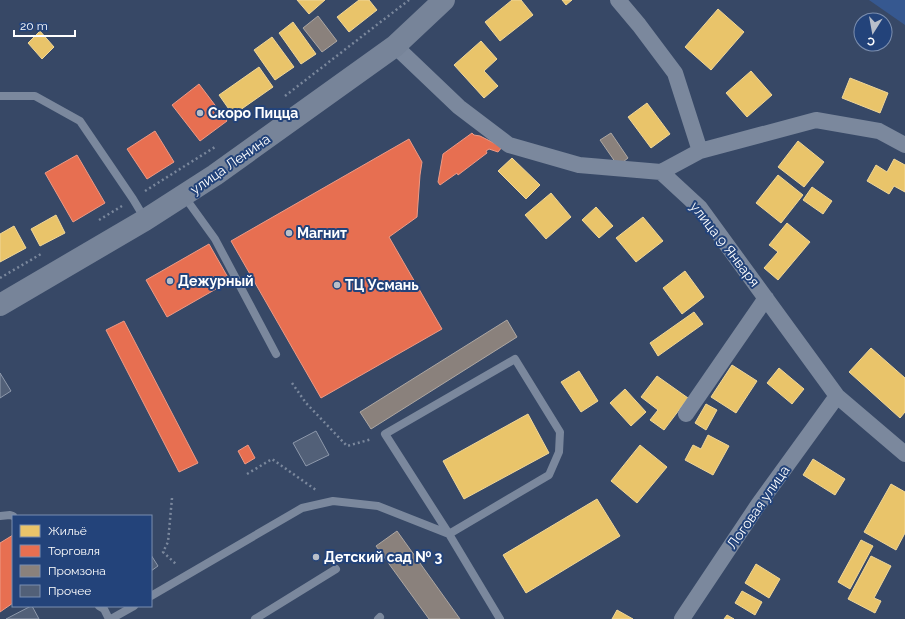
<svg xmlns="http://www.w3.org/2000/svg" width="905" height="619" viewBox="0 0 905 619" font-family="Raleway,sans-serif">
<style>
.green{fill:#365890}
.homes{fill:#e9c46a;stroke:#f0d697}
.shops{fill:#e76f51;stroke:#ee9a85}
.industry{fill:#8a817c;stroke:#ada7a3}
.building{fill:#526078;stroke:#8e99ac}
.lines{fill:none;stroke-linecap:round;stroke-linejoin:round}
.path{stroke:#7b889d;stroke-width:2.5;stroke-dasharray:2 3;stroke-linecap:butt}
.lane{stroke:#7b889d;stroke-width:8}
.street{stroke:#7b889d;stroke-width:16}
.secondary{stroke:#778499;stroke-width:22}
.poi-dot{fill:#b9bfc9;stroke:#23437a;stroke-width:1.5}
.labels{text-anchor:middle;stroke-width:4;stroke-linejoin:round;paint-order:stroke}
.poi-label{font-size:14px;font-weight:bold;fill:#fff;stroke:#23437a;text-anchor:start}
.street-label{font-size:14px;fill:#fff;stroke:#23437a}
</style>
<rect width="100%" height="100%" fill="#374866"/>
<!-- green -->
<path class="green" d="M 869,0 L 905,0 L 905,25 Z"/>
<!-- homes -->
<path class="homes" d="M 297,0 L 325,0 L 309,14 Z
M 359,0 L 369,0 L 377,10 L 349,32 L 337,17 Z
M 512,0 L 521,0 L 533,15 L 500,41 L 485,22 Z
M 562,0 L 572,0 L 566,5 Z
M 718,9 L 744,32 L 711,70 L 685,47 Z
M 293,22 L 316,54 L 301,64 L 279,33 Z
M 40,31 L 54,47 L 42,59 L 28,43 Z
M 272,37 L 294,67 L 275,80 L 254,50 Z
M 481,41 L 497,59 L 484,71 L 498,86 L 484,98 L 454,65 Z
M 259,67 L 273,87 L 233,115 L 219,95 Z
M 751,71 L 772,95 L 747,117 L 726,93 Z
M 850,78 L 888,93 L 880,113 L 842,98 Z
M 647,103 L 670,134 L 651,148 L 628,117 Z
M 798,141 L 824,162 L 804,187 L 778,167 Z
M 512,158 L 540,185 L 526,199 L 498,171 Z
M 894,159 L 905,165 L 905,192 L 894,186 L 889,194 L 867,181 L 876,165 L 887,172 Z
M 778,175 L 803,195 L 781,223 L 756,203 Z
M 812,187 L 832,201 L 823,214 L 803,200 Z
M 551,193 L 571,217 L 546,239 L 525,215 Z
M 596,207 L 613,226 L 599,238 L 582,220 Z
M 56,215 L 65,233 L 40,246 L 31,229 Z
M 643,217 L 663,241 L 636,262 L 616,238 Z
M 787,223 L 810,242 L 778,280 L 764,268 L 778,252 L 769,245 Z
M 14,226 L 26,248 L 0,262 L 0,234 Z
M 685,271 L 704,297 L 682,314 L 663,288 Z
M 694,312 L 703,324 L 658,356 L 650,343 Z
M 871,348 L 905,378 L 905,412 L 900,418 L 849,372 Z
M 732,365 L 757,381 L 736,413 L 711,397 Z
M 779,368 L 804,389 L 792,404 L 767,383 Z
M 579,371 L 598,401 L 581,412 L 561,382 Z
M 657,376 L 688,398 L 664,430 L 650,420 L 658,410 L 641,397 Z
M 625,389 L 646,412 L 631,426 L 610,403 Z
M 706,404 L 717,410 L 706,430 L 695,423 Z
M 528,414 L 549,453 L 464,499 L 443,461 Z
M 708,435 L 729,446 L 713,475 L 685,460 L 693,445 L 701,449 Z
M 640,445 L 667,467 L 637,503 L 611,481 Z
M 813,459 L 845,479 L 835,495 L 803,475 Z
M 891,484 L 905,492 L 905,533 L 896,550 L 864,532 Z
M 597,499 L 620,536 L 526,593 L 503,555 Z
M 861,540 L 873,546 L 850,589 L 838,582 Z
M 871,556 L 891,566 L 874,598 L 881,601 L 875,613 L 848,599 Z
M 756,564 L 780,579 L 769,598 L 745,583 Z
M 742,591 L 762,602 L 755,615 L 735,603 Z
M 617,610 L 633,619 L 612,619 Z
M 727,615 L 734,619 L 724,619 Z"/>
<!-- shops -->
<path class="shops" d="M 199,84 L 227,121 L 200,141 L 172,105 Z
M 155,131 L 174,162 L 147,179 L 127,149 Z
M 472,133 L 474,135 L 480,136 L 502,147 L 498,152 L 489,149 L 486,151 L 487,153 L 458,175 L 457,173 L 440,185 L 438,182 L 443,154 Z
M 409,139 L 422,162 L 420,175 L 417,217 L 389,237 L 442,329 L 321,398 L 231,241 Z
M 77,155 L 105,203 L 73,222 L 45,173 Z
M 209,244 L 230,281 L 167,317 L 146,280 Z
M 124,321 L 198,463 L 179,472 L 106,330 Z
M 248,445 L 255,458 L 245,464 L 238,451 Z
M 13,535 L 13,603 L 0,612 L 0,543 Z"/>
<!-- industry -->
<path class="industry" d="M 318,16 L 337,41 L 322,52 L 303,28 Z
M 611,133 L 628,158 L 618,166 L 600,140 Z
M 507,320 L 517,337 L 371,429 L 360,412 Z
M 397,531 L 460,619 L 429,619 L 376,546 Z"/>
<!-- building -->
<path class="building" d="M 0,373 L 11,391 L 0,398 Z
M 316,431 L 329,455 L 306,466 L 293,443 Z
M 151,555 L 158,566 L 151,571 Z
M 31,606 L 32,606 L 39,619 L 6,619 Z"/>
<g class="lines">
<!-- path -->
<path class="path" d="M 285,96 L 409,0
M 145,191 L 215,147
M 99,220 L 122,206
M 0,278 L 41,254
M 292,383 L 306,403 L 347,446 L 372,439
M 247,474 L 272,459 L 316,490
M 172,498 L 168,542 L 163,552 L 177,565"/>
<!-- lane -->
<path class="lane" d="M 0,96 L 35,96 L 80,121 L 133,199 L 145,219
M 184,196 L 215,239 L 276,354
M 0,516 L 10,515 L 13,516
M 449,534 L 549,475 L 559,452 L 560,432 L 515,359 L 385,434 L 449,534 L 500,619
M 151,596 L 302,508 L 333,501 L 378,506 L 449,534
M 99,606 L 104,609 L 109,619
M 111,619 L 134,606
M 255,619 L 336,569
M 378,619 L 380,617"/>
<!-- street -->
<path class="street" d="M 618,0 L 639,25 L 675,73 L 700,151
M 395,46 L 459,107 L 509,145 L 579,165 L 661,172 L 700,208 L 837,396 L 905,454
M 661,172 L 700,151 L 816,120 L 879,131 L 905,145
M 686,414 L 766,298
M 682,619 L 758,505 L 837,396"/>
<!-- secondary -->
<path class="secondary" d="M 0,305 L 145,220 L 215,175 L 395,46 L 444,0"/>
</g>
<!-- markers -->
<g class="poi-dot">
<circle cx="200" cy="113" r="4"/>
<circle cx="289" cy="233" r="4"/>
<circle cx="170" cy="281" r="4"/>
<circle cx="337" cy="285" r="4"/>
<circle cx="316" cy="557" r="4"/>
</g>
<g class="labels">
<!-- poi labels -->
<g class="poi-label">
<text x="208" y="118">Скоро Пицца</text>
<text x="297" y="238">Магнит</text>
<text x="178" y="286">Дежурный</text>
<text x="345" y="290">ТЦ Усмань</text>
<text x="324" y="562">Детский сад № 3</text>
</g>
<!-- street labels -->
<g class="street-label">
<text transform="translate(230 164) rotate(-35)" y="5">улица Ленина</text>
<text transform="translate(725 244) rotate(52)" y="5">улица 9 Января</text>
<text transform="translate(758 507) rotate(-55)" y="5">Логовая улица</text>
</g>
</g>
<!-- legend -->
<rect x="12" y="515" width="140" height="92" fill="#23437a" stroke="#7b8eaf"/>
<rect x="20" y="525" width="20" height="12" fill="#e9c46a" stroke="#7b8eaf"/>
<text x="48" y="535" font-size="12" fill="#ffffff">Жильё</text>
<rect x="20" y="545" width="20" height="12" fill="#e76f51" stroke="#7b8eaf"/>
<text x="48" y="555" font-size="12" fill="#ffffff">Торговля</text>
<rect x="20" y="565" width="20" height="12" fill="#8a817c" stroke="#7b8eaf"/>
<text x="48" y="575" font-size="12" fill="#ffffff">Промзона</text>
<rect x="20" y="585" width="20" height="12" fill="#526078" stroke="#7b8eaf"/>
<text x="48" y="595" font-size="12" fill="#ffffff">Прочее</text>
<!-- north arrow -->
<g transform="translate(873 32) rotate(191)"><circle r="19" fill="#23437a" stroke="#7b8eaf"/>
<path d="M0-3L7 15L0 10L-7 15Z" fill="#b9bfc9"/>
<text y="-6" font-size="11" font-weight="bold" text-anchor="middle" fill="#ffffff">С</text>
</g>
<!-- scale -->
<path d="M14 30v6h61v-6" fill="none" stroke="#ffffff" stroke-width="2"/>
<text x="20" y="30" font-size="12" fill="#ffffff" stroke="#23437a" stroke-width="3" paint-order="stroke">20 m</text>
</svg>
